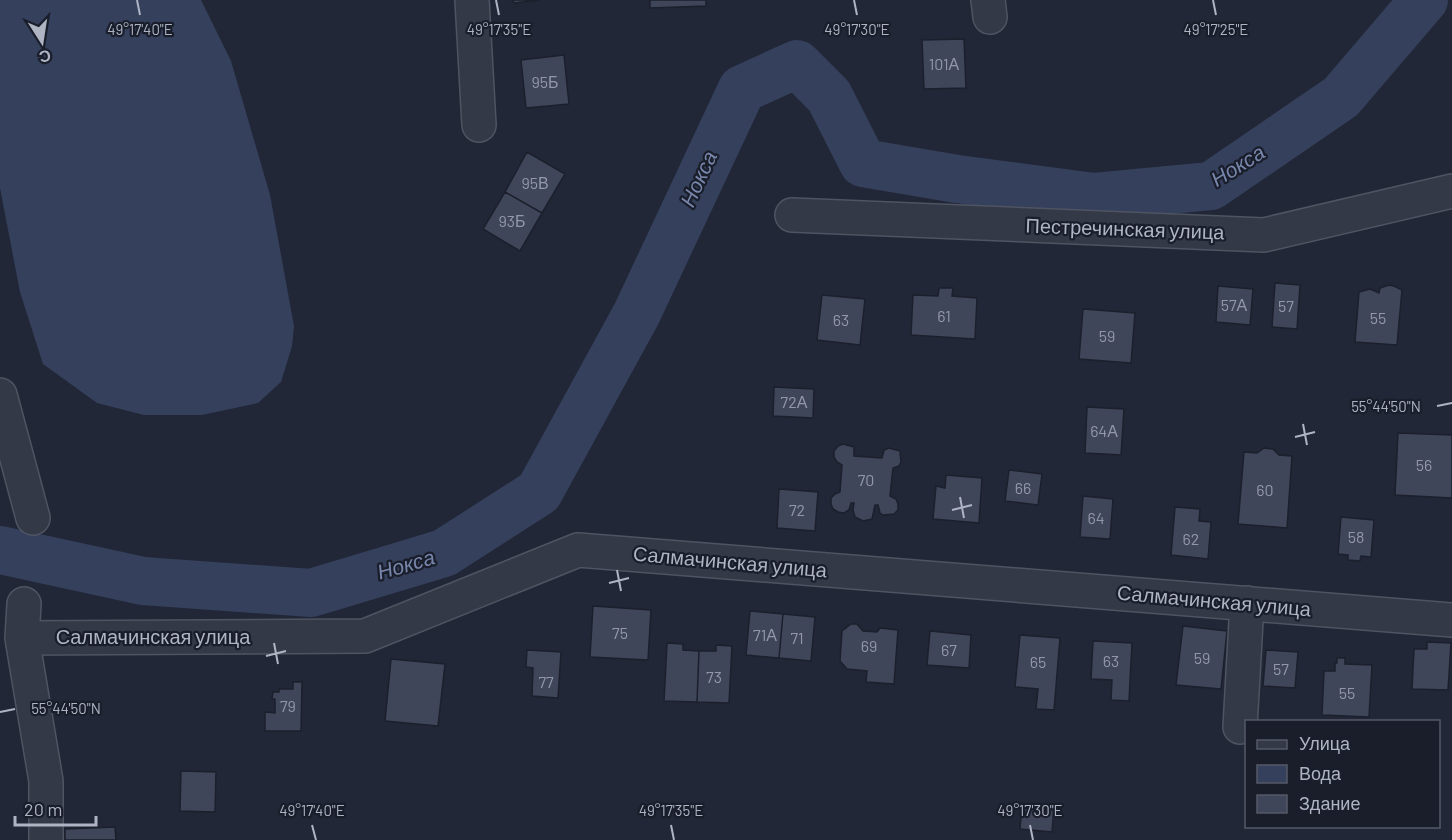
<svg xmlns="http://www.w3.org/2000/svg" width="1452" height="840" viewBox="0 0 1452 840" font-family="Barlow,sans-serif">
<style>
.water{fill:#35405d}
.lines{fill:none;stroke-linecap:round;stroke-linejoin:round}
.river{stroke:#35405d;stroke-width:48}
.building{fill:#3f4659;stroke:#1c202d;stroke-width:1.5}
.minor-casing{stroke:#4f5462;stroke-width:36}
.minor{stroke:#343947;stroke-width:33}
.ticks{fill:none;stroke:#aeb4c4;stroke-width:2}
.labels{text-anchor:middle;stroke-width:4.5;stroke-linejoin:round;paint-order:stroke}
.number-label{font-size:16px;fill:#9298a9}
.street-label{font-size:20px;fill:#aeb4c4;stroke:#1a1e2b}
.water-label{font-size:21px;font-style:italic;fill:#7786ab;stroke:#1a1e2b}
.ticks-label{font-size:15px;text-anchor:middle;fill:#aeb4c4;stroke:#1a1e2b;stroke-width:4.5;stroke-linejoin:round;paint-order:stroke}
</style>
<rect width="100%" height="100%" fill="#212736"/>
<!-- water -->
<path class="water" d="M 0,0 L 201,0 L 231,61 L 270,195 L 294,326 L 292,346 L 281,382 L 258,403 L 202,415 L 144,415 L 97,403 L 43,364 L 20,292 L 0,188 Z"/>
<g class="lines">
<!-- river -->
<path class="river" d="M 0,550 L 143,581 L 311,593 L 444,553 L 539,492 L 637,313 L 742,89 L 797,64 L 829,96 L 863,163 L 957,179 L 1094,197 L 1211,186 L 1341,97 L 1424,0"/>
</g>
<!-- building -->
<path class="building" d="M 513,0 L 540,0 L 514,3 Z
M 650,0 L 706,0 L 706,6 L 650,8 Z
M 964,39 L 966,88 L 924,89 L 922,40 Z
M 564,55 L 569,104 L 526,108 L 521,60 Z
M 527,152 L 565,174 L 542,213 L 505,192 Z
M 505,192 L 542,213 L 520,251 L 483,229 Z
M 1275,283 L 1300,285 L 1297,329 L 1272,327 Z
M 1389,285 L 1394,286 L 1402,290 L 1397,345 L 1355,342 L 1359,292 L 1370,289 L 1379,293 L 1380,288 Z
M 1218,286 L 1253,289 L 1250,325 L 1216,322 Z
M 939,288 L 953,288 L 952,296 L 977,298 L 975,339 L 911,335 L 913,295 L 938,296 Z
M 822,295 L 865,299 L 860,345 L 817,340 Z
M 1083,309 L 1135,313 L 1131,363 L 1079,359 Z
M 774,387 L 814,389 L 813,418 L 773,416 Z
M 1087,407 L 1124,409 L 1121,455 L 1085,453 Z
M 1398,433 L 1452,435 L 1452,498 L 1395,495 Z
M 843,444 L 854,447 L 854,456 L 882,458 L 884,450 L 889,448 L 900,451 L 901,462 L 899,466 L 893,468 L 890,496 L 896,499 L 898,504 L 898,510 L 894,514 L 883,515 L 880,513 L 878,505 L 875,505 L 872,519 L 863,521 L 855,517 L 853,510 L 854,503 L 851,503 L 849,510 L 844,513 L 838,512 L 833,509 L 831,504 L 831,498 L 835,494 L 840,492 L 842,465 L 837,462 L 834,457 L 834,451 L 838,446 Z
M 1264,448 L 1273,449 L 1279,455 L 1292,456 L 1287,528 L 1238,524 L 1244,452 L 1257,453 Z
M 1009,470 L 1042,474 L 1038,505 L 1005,501 Z
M 946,475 L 982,478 L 979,523 L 933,519 L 936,486 L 945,488 Z
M 779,489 L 818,492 L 815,531 L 777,528 Z
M 1083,496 L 1113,499 L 1110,539 L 1080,537 Z
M 1175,507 L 1200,509 L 1199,521 L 1211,522 L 1208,559 L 1171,555 Z
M 1341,517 L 1374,520 L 1371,557 L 1361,556 L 1360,561 L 1348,560 L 1348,555 L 1338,554 Z
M 593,606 L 651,610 L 648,660 L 590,657 Z
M 750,611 L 783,614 L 779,658 L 746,655 Z
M 783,614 L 815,617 L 811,661 L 779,658 Z
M 851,624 L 857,624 L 863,631 L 877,632 L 880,628 L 898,630 L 894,684 L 866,682 L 867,671 L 847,669 L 840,661 L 842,631 Z
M 1183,626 L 1227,631 L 1221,689 L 1176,685 Z
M 930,631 L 971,635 L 969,668 L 927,665 Z
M 1020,635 L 1060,638 L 1054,710 L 1036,709 L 1038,689 L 1015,687 Z
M 1020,635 L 1060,638 L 1054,710 L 1036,709 L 1038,689 L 1015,687 Z
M 1093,641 L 1132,643 L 1129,701 L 1111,700 L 1112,680 L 1091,679 Z
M 1427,642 L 1451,643 L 1448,690 L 1412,689 L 1414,649 L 1427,649 Z
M 667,643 L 683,644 L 683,650 L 699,651 L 697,702 L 664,701 Z
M 716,645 L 732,646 L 729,703 L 697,702 L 699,651 L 716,651 Z
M 527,650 L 561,652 L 558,698 L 532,696 L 533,668 L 526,667 Z
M 1266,650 L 1298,652 L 1295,688 L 1263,686 Z
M 1337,658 L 1345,658 L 1345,664 L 1372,665 L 1369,717 L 1322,715 L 1324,671 L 1335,671 L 1335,663 L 1337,663 Z
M 391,659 L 445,664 L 438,726 L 385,721 Z
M 293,682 L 302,682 L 301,731 L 265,731 L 265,712 L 275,713 L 275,699 L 272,699 L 273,692 L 279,692 L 279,689 L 293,689 Z
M 181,771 L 216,772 L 215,812 L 180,811 Z
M 1022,805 L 1054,808 L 1052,832 L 1020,829 Z
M 115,827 L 116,840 L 65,840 L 65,829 Z"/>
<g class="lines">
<defs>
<path id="minor" d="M 472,0 L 479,125
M 988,0 L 990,17
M 792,215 L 1264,235 L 1452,191
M 0,395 L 33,518
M 24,604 L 22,638 L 46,781 L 46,840
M 22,638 L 365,636 L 578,550 L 1452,620
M 1240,727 L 1247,603"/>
</defs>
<!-- minor casing -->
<use href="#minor" class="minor-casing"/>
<!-- minor -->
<use href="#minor" class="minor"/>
</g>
<!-- ticks -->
<path class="ticks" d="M 137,0 L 140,15M 496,0 L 499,15M 854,0 L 857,15M 1213,0 L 1216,15M 1437,406 L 1452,403M 1303,424 L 1307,445M 1295,437 L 1315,432M 960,497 L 964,518M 952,510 L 972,505M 617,570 L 621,591M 609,583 L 629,578M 274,643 L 278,664M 266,656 L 286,651M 0,712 L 15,709M 312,825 L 316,840M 671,825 L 674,840M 1030,825 L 1033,840"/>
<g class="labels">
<!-- number labels -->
<g class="number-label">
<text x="944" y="70">101А</text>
<text x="545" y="88">95Б</text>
<text x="535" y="189">95В</text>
<text x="512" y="227">93Б</text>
<text x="1234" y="311">57А</text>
<text x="1286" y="312">57</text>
<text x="944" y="322">61</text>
<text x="1378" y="324">55</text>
<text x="841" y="326">63</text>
<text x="1107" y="342">59</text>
<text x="794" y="408">72А</text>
<text x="1104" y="437">64А</text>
<text x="1424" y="471">56</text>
<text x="866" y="486">70</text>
<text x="1023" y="494">66</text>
<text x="1265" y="496">60</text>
<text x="797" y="516">72</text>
<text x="1096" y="524">64</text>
<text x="1356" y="543">58</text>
<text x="1191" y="545">62</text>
<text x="620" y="639">75</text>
<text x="765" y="641">71А</text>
<text x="797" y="644">71</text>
<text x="869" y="652">69</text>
<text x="949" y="656">67</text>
<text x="1202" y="664">59</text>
<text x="1111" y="667">63</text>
<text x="1038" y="668">65</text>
<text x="1281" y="675">57</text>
<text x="714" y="683">73</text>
<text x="546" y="688">77</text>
<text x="1347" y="699">55</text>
<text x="288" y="712">79</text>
</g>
<!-- street labels -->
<g class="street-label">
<text transform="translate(1125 229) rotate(2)" y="7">Пестречинская улица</text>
<text transform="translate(730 562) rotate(5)" y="7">Салмачинская улица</text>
<text transform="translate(1214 601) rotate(5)" y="7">Салмачинская улица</text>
<text x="153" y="644">Салмачинская улица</text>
</g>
<!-- water labels -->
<g class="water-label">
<text transform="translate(1238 166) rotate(-32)" y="7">Нокса</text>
<text transform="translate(699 179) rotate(-65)" y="7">Нокса</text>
<text transform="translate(406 565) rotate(-16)" y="7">Нокса</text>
</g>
</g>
<g class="ticks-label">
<text x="140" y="35">49°17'40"E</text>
<text x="499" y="35">49°17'35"E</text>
<text x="857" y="35">49°17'30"E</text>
<text x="1216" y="35">49°17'25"E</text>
<text x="1386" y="412">55°44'50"N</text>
<text x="66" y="714">55°44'50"N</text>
<text x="312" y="816">49°17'40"E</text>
<text x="671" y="816">49°17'35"E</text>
<text x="1030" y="816">49°17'30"E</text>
</g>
<!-- legend -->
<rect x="1245" y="720" width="195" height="108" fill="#1a1e2b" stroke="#555a68" stroke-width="1.5"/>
<rect x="1257" y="740" width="30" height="9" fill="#343947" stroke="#555a68" stroke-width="1.5"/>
<text x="1299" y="750" font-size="18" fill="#aeb4c4">Улица</text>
<rect x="1257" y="765" width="30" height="18" fill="#35405d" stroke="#555a68" stroke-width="1.5"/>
<text x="1299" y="780" font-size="18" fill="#aeb4c4">Вода</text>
<rect x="1257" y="795" width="30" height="18" fill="#3f4659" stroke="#555a68" stroke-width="1.5"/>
<text x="1299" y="810" font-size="18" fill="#aeb4c4">Здание</text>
<!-- north arrow -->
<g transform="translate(42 42) rotate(168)" stroke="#1a1e2b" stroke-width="4.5" paint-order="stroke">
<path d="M0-4.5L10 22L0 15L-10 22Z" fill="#aeb4c4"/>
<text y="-9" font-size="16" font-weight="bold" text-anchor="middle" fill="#aeb4c4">С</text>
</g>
<!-- scale -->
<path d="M15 816v9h81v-9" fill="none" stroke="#aeb4c4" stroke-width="3"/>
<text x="24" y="816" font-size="18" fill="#aeb4c4" stroke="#1a1e2b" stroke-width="4.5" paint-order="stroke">20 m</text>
</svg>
